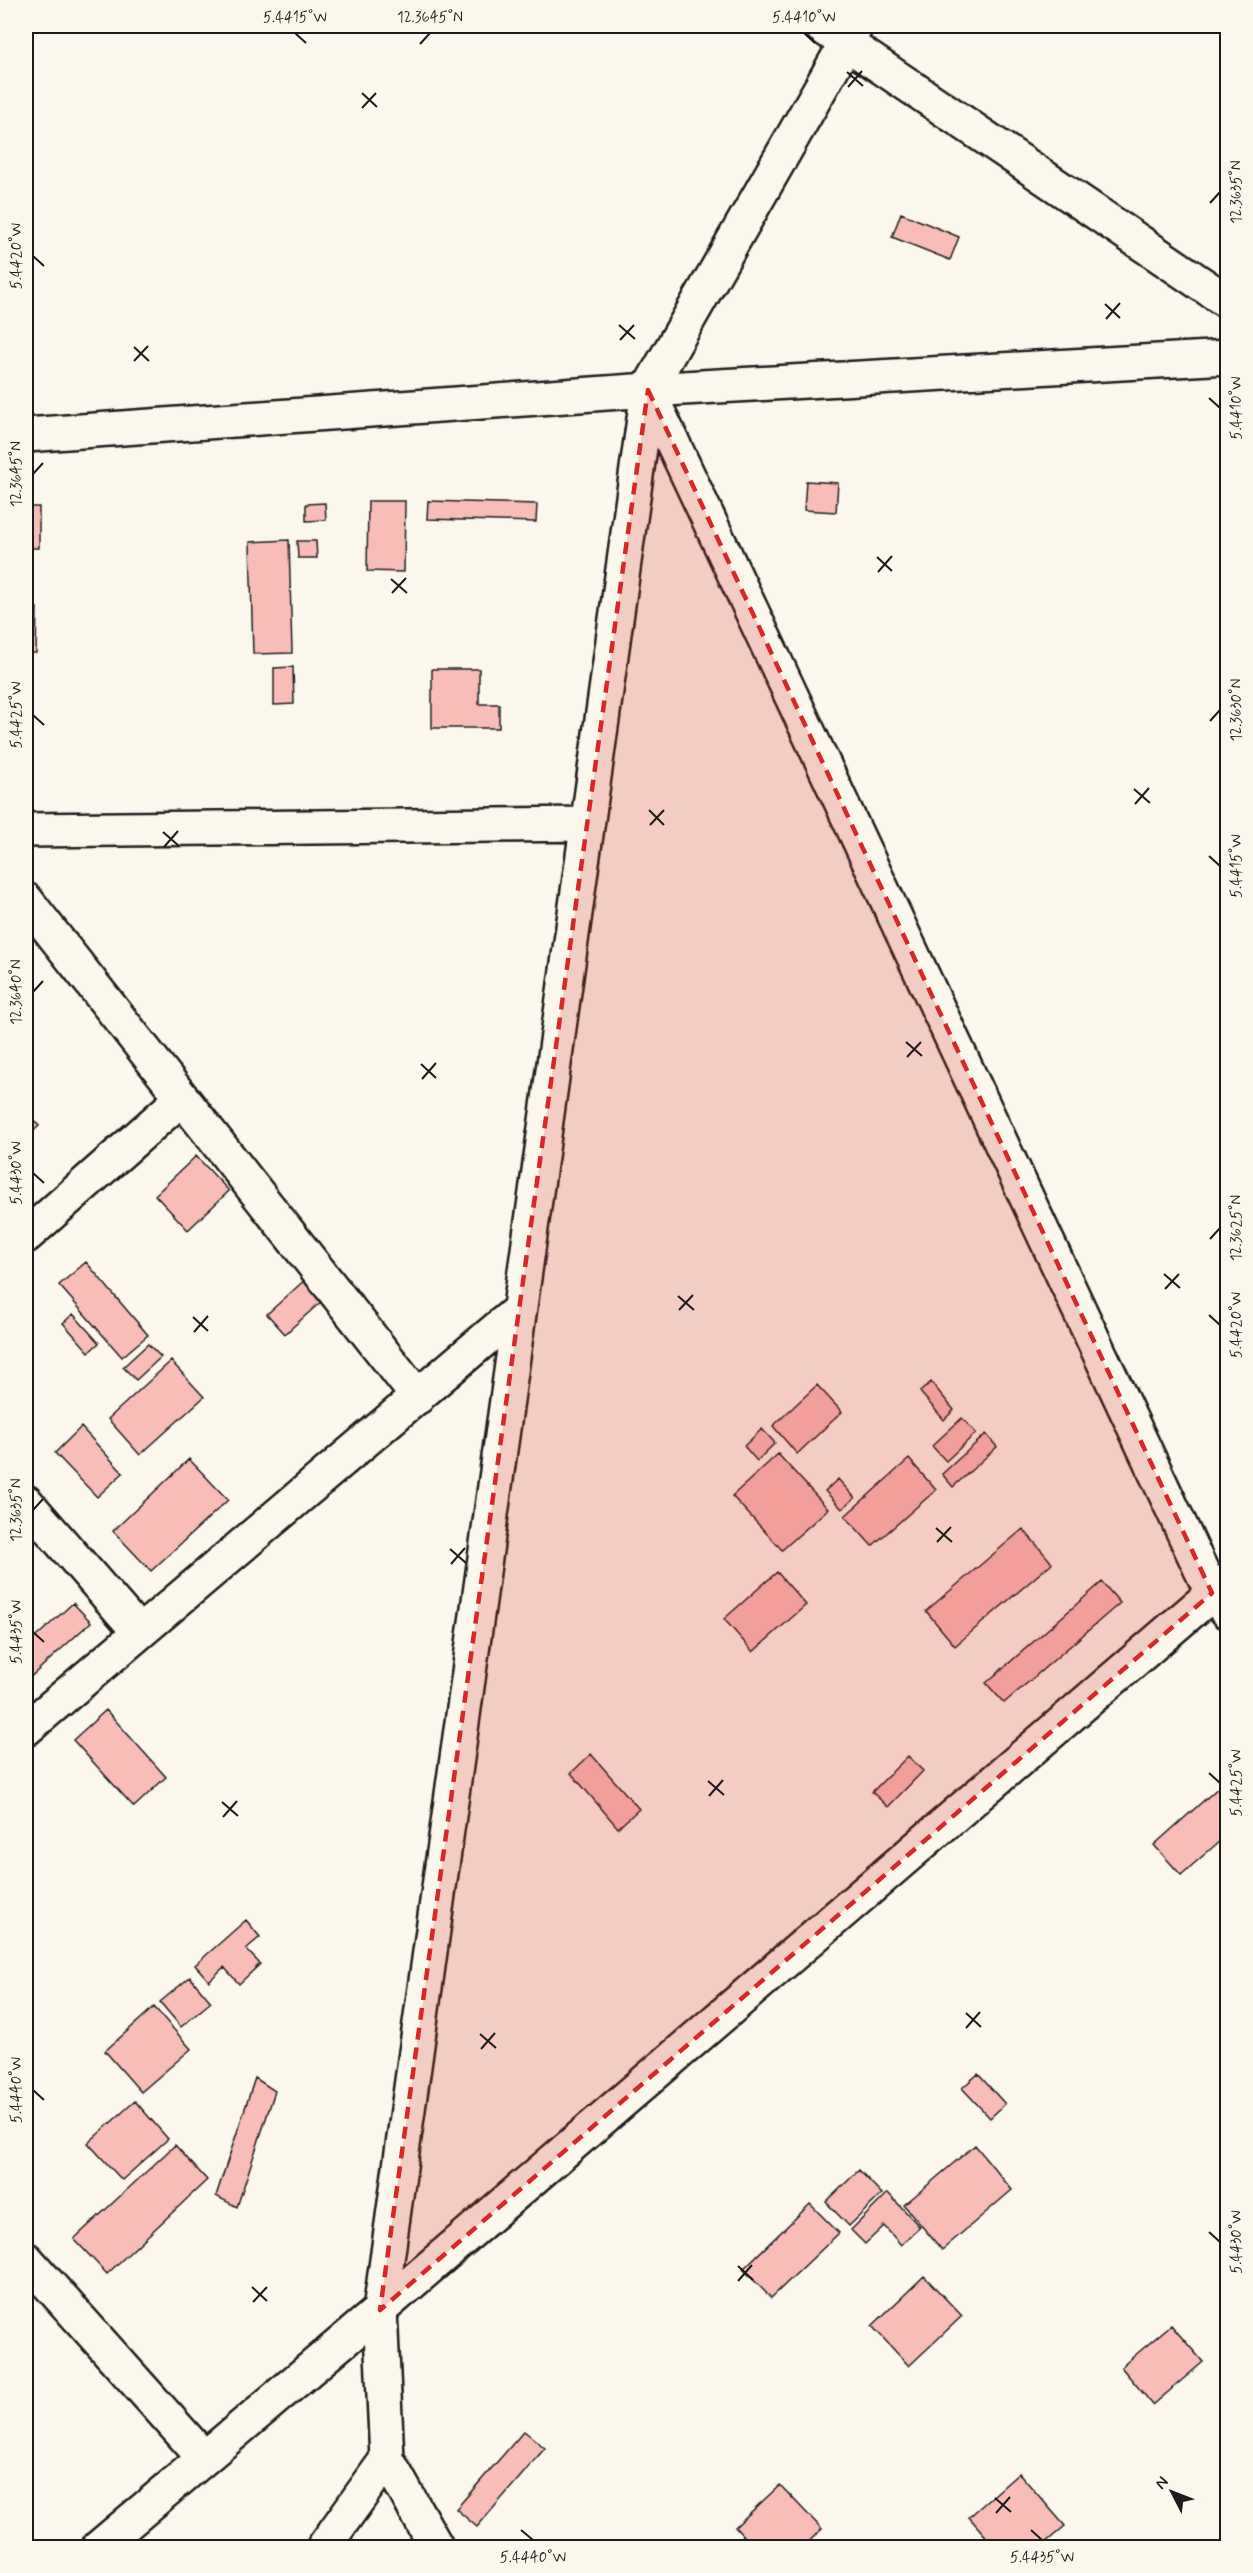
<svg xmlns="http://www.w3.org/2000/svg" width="1253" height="2573" viewBox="0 0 1253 2573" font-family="Mynerve,sans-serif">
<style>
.building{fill:#f9bdb8;stroke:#1c1c1c;stroke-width:1.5}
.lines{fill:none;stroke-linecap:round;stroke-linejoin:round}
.street-casing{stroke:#1c1c1c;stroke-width:38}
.secondary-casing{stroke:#1c1c1c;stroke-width:38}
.street{stroke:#fbf7ec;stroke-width:33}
.secondary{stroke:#fbf7ec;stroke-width:33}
.marked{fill:#d62828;fill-opacity:0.2;stroke:#d62828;stroke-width:4.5;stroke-dasharray:12 8;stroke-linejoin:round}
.ticks{fill:none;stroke:#1c1c1c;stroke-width:2}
.neatline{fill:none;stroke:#1c1c1c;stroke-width:2}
.ticks-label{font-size:15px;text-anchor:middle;fill:#1c1c1c}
</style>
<rect width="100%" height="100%" fill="#fbf7ec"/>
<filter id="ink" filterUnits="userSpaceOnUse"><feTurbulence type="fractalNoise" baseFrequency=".0167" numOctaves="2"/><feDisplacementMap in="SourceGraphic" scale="12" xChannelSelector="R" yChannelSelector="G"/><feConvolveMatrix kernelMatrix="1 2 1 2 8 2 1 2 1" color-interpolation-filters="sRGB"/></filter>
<g filter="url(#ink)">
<!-- building -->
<path class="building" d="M 901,213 L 959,237 L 950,260 L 892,237 Z
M 806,481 L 838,483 L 836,512 L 804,510 Z
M 368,501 L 405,501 L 404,572 L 367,571 Z
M 428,501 L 537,504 L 536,522 L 427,519 Z
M 325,503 L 326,520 L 306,521 L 306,504 Z
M 26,507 L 39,507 L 39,548 L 26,548 Z
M 289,540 L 292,653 L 253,654 L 250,542 Z
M 297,541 L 316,541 L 317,558 L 298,558 Z
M 26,608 L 37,608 L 36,653 L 26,653 Z
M 293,667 L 294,704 L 274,705 L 274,668 Z
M 432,669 L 479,669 L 479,704 L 499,704 L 499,728 L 432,728 Z
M 26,1111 L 39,1126 L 26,1138 Z
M 196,1156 L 229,1191 L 188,1230 L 155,1195 Z
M 86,1262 L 148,1335 L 122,1357 L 59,1285 Z
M 307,1278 L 324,1299 L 285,1334 L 267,1314 Z
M 73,1314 L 99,1343 L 89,1352 L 63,1323 Z
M 148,1344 L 161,1357 L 136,1380 L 123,1367 Z
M 171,1361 L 204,1397 L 140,1455 L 108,1419 Z
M 931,1382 L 954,1410 L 944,1420 L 920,1392 Z
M 817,1385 L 842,1412 L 797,1454 L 773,1426 Z
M 962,1418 L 976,1433 L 946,1461 L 932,1446 Z
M 81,1427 L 123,1473 L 97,1497 L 55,1453 Z
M 762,1429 L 775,1443 L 757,1461 L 744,1446 Z
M 986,1434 L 997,1447 L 953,1487 L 942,1474 Z
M 778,1454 L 828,1509 L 782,1550 L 732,1496 Z
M 189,1459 L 228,1500 L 151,1571 L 113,1531 Z
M 909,1459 L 936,1490 L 872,1546 L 845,1516 Z
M 838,1479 L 855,1498 L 842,1509 L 825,1491 Z
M 1023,1529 L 1052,1563 L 955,1646 L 926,1611 Z
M 777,1572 L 806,1605 L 753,1652 L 724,1619 Z
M 1102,1582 L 1120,1603 L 1004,1703 L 986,1683 Z
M 73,1603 L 91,1622 L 26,1681 L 26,1646 Z
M 106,1710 L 166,1777 L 134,1807 L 73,1740 Z
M 591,1754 L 639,1809 L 618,1828 L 571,1773 Z
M 908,1756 L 923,1771 L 888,1807 L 872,1792 Z
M 1228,1779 L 1228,1834 L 1181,1875 L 1154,1845 Z
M 246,1920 L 260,1937 L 246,1949 L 260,1964 L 239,1984 L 224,1967 L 209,1981 L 195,1965 Z
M 190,1977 L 211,2002 L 181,2027 L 160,2002 Z
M 154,2007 L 191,2049 L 141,2092 L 105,2051 Z
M 978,2074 L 1005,2104 L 990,2118 L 962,2088 Z
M 255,2078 L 275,2091 L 237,2207 L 216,2196 Z
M 135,2101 L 168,2139 L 122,2180 L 88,2143 Z
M 175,2145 L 207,2180 L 107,2274 L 74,2239 Z
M 975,2145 L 1012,2190 L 942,2250 L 904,2205 Z
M 859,2170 L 882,2194 L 849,2226 L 826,2202 Z
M 888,2193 L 920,2227 L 901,2245 L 884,2226 L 865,2244 L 851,2230 Z
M 810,2204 L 839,2233 L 771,2298 L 743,2269 Z
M 924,2276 L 962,2316 L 909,2366 L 872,2326 Z
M 1171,2325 L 1203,2362 L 1153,2405 L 1121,2367 Z
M 524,2431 L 545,2448 L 477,2527 L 456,2509 Z
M 1019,2473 L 1065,2526 L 1039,2548 L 996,2548 L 969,2517 Z
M 780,2485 L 822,2529 L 802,2548 L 754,2548 L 735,2527 Z"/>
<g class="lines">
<defs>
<path id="street" d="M 821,26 L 1228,302
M 648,390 L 1212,1593 L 1228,1612
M 26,830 L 587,824
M 26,900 L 418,1397
M 26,1236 L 182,1098
M 26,1502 L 139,1632
M 26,1729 L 519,1310
M 26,2259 L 204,2458
M 98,2548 L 380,2310 L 1228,1580
M 323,2548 L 387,2459
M 437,2548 L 387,2459 L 380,2310 L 648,390 L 856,26"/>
<path id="secondary" d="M 26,435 L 648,390 L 1228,357"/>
</defs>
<!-- street casing -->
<use href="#street" class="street-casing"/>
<!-- secondary casing -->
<use href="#secondary" class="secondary-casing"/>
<!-- street -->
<use href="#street" class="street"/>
<!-- secondary -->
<use href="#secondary" class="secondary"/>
</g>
</g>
<!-- marked area -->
<path class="marked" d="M 648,390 L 1212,1593 L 380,2310 L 519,1310 Z"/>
<!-- ticks -->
<path class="ticks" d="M 295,33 L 306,43M 804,33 L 815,43M 420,44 L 430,33M 847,72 L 863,86M 848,87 L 862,71M 362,93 L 377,107M 362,108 L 376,93M 1210,203 L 1220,192M 33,256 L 44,266M 1105,304 L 1120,318M 1106,319 L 1120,303M 619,325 L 635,339M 620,340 L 634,325M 134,347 L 149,361M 134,361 L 148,346M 1209,398 L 1220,408M 33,474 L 43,463M 877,557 L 892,571M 878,572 L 892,556M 391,579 L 407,593M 392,593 L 406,578M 33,715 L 44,725M 1210,721 L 1220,710M 1134,789 L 1150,803M 1135,804 L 1149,788M 649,810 L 664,825M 650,825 L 664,810M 163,832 L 179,846M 164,847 L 178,831M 1209,856 L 1220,866M 33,992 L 43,981M 906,1042 L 922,1056M 907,1057 L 921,1042M 421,1064 L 436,1078M 422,1079 L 436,1063M 33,1173 L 44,1183M 1210,1239 L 1220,1228M 1164,1274 L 1180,1288M 1165,1289 L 1179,1274M 678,1296 L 694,1310M 679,1310 L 693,1295M 1209,1315 L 1220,1325M 193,1317 L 208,1331M 194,1332 L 208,1316M 33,1510 L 43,1499M 936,1528 L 952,1542M 937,1542 L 951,1527M 450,1549 L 466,1563M 451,1564 L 465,1548M 33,1632 L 44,1642M 1209,1773 L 1220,1783M 708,1781 L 724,1795M 709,1796 L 723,1780M 222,1802 L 238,1816M 223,1817 L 237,1801M 966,2013 L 981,2027M 966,2028 L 980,2012M 480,2034 L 496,2048M 481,2049 L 495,2033M 33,2090 L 44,2100M 1209,2232 L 1220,2242M 738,2266 L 753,2280M 738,2281 L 752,2265M 252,2287 L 267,2301M 253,2302 L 267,2287M 995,2498 L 1011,2512M 996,2513 L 1010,2497M 521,2530 L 533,2540M 1031,2530 L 1042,2540"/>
<!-- margin -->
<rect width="1253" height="2573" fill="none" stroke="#fbf7ec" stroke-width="66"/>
<!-- north arrow -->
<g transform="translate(1172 2492) rotate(312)" stroke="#fbf7ec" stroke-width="4.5" paint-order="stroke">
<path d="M0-4.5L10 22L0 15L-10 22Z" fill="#1c1c1c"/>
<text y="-9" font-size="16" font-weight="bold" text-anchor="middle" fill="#1c1c1c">N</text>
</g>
<rect x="33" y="33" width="1187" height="2507" class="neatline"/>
<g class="ticks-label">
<text x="295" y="22">5.4415°W</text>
<text x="430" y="22">12.3645°N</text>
<text x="804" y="22">5.4410°W</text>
<text transform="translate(1236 192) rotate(-90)" y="5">12.3635°N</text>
<text transform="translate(16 256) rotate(-90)" y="5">5.4420°W</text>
<text transform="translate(1236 408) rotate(-90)" y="5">5.4410°W</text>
<text transform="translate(16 474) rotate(-90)" y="5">12.3645°N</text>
<text transform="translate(1236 710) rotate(-90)" y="5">12.3630°N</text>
<text transform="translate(16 715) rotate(-90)" y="5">5.4425°W</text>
<text transform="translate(1236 866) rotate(-90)" y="5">5.4415°W</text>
<text transform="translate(16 992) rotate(-90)" y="5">12.3640°N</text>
<text transform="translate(16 1173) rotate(-90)" y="5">5.4430°W</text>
<text transform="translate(1236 1228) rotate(-90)" y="5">12.3625°N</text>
<text transform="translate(1236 1325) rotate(-90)" y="5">5.4420°W</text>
<text transform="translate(16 1510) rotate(-90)" y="5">12.3635°N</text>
<text transform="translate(16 1632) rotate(-90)" y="5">5.4435°W</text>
<text transform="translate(1236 1783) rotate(-90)" y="5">5.4425°W</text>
<text transform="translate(16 2090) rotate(-90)" y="5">5.4440°W</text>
<text transform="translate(1236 2242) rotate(-90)" y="5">5.4430°W</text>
<text x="533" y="2562">5.4440°W</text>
<text x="1042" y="2562">5.4435°W</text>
</g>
</svg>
